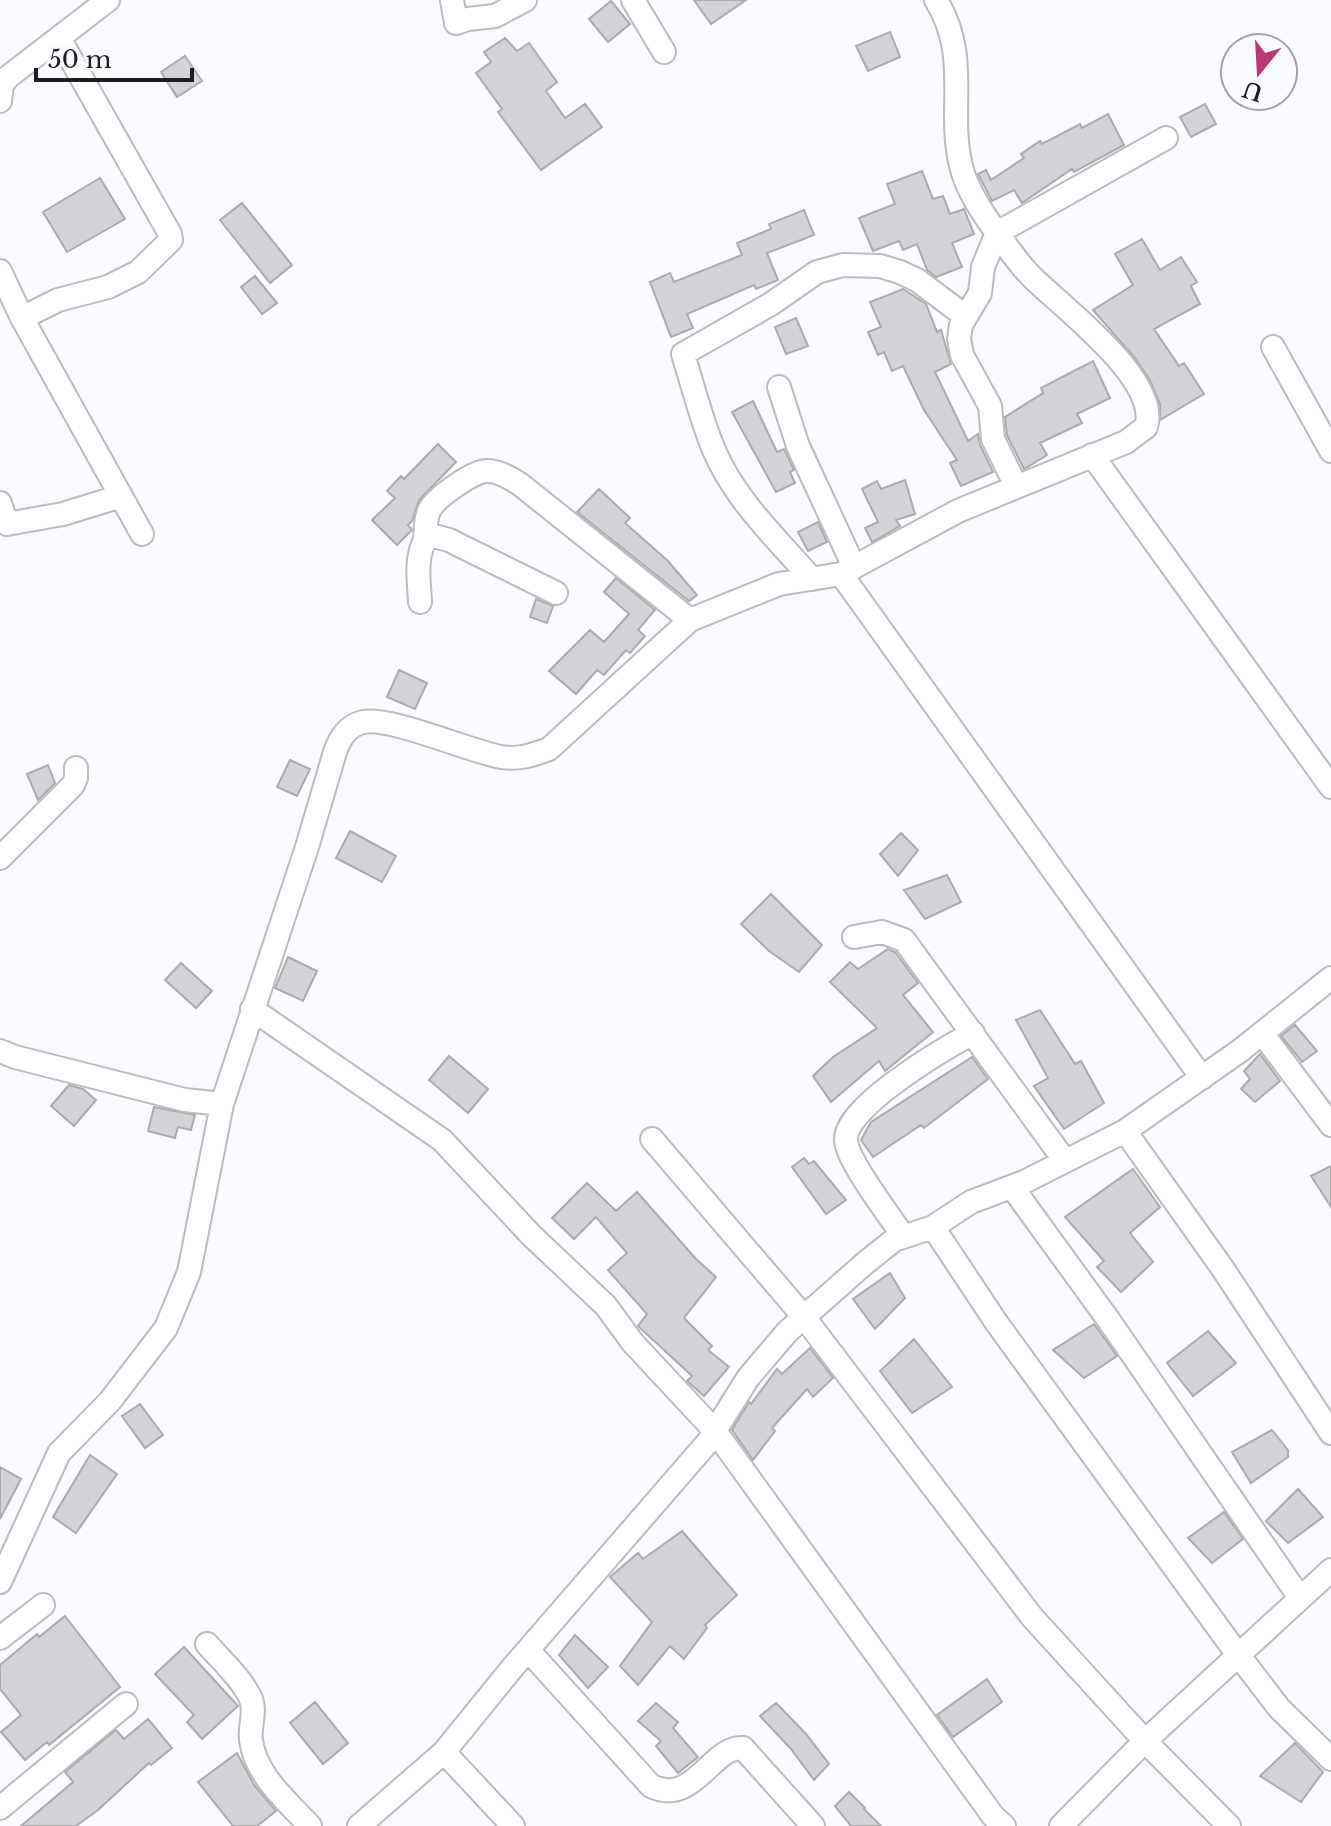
<svg xmlns="http://www.w3.org/2000/svg" width="1331" height="1826" viewBox="0 0 1331 1826" font-family="'Libre Baskerville',serif">
<style>
.building{fill:#d6d3d8;stroke:#adaaae;stroke-width:2}
.lines{fill:none;stroke-linecap:round;stroke-linejoin:round}
.minor-casing{stroke:#b9bcc0;stroke-width:26}
.minor{stroke:#fff;stroke-width:22}
</style>
<rect width="100%" height="100%" fill="#f9fbff"/>
<!-- building -->
<path class="building" d="M 694,0 L 746,0 L 711,24 Z
M 611,1 L 630,24 L 608,42 L 589,19 Z
M 890,32 L 900,57 L 868,71 L 856,46 Z
M 505,38 L 517,51 L 529,43 L 557,82 L 546,91 L 565,118 L 585,104 L 602,127 L 541,170 L 498,112 L 502,109 L 476,73 L 491,62 L 484,52 Z
M 185,56 L 202,81 L 177,97 L 161,72 Z
M 1205,104 L 1216,124 L 1191,137 L 1180,117 Z
M 1108,114 L 1124,145 L 1074,172 L 1072,169 L 1022,203 L 1014,190 L 992,201 L 978,174 L 986,170 L 991,180 L 1024,158 L 1021,154 L 1040,141 L 1042,144 L 1080,124 L 1082,128 Z
M 922,171 L 933,199 L 943,196 L 950,214 L 964,209 L 974,234 L 952,243 L 962,267 L 936,277 L 927,270 L 917,244 L 903,250 L 899,241 L 873,251 L 859,218 L 895,204 L 887,184 Z
M 100,178 L 125,219 L 67,252 L 43,212 Z
M 242,203 L 292,265 L 270,283 L 220,220 Z
M 804,210 L 814,235 L 767,253 L 778,280 L 756,289 L 754,285 L 687,314 L 693,328 L 671,337 L 650,282 L 670,273 L 674,282 L 742,255 L 737,243 L 771,229 L 769,224 Z
M 1142,239 L 1160,270 L 1181,257 L 1197,282 L 1191,286 L 1200,304 L 1154,329 L 1179,366 L 1184,363 L 1204,394 L 1160,420 L 1160,404 L 1150,380 L 1135,358 L 1093,310 L 1133,285 L 1115,254 Z
M 255,276 L 277,303 L 262,314 L 241,287 Z
M 903,289 L 926,304 L 937,332 L 941,330 L 951,364 L 935,372 L 968,441 L 978,434 L 980,445 L 993,472 L 961,486 L 950,463 L 957,460 L 924,410 L 903,366 L 892,371 L 884,352 L 878,355 L 868,332 L 881,327 L 870,302 Z
M 796,318 L 808,346 L 786,354 L 775,327 Z
M 1093,361 L 1110,398 L 1077,414 L 1082,423 L 1040,443 L 1047,455 L 1024,469 L 1007,435 L 1005,417 L 1043,393 L 1041,388 Z
M 753,401 L 777,452 L 784,449 L 794,470 L 790,472 L 795,483 L 776,492 L 732,412 Z
M 438,444 L 456,462 L 419,500 L 412,521 L 408,525 L 412,530 L 397,545 L 372,520 L 395,498 L 387,491 L 401,476 L 404,479 Z
M 905,480 L 915,514 L 896,520 L 900,526 L 872,542 L 865,528 L 878,522 L 862,489 L 877,481 L 881,489 Z
M 599,489 L 630,518 L 625,523 L 668,561 L 697,595 L 689,601 L 577,512 Z
M 818,522 L 827,542 L 808,551 L 798,532 Z
M 616,578 L 655,610 L 638,630 L 645,636 L 630,653 L 626,650 L 604,675 L 597,670 L 576,694 L 549,671 L 590,630 L 604,642 L 629,614 L 604,592 Z
M 536,599 L 553,606 L 547,623 L 530,617 Z
M 399,670 L 427,683 L 415,709 L 387,697 Z
M 290,760 L 310,769 L 297,796 L 277,787 Z
M 48,765 L 55,783 L 38,800 L 27,774 Z
M 350,831 L 396,856 L 382,882 L 336,858 Z
M 901,833 L 918,850 L 898,876 L 880,854 Z
M 947,875 L 961,902 L 925,919 L 904,890 Z
M 771,894 L 822,945 L 799,972 L 769,951 L 741,924 Z
M 888,949 L 895,952 L 918,983 L 903,995 L 933,1032 L 885,1071 L 879,1061 L 831,1102 L 813,1076 L 833,1057 L 877,1028 L 830,982 L 850,962 L 858,969 Z
M 288,957 L 317,971 L 303,1001 L 275,988 Z
M 181,963 L 212,991 L 196,1008 L 165,980 Z
M 1040,1010 L 1075,1064 L 1081,1061 L 1104,1103 L 1064,1129 L 1034,1086 L 1048,1078 L 1016,1020 Z
M 1295,1025 L 1317,1051 L 1302,1062 L 1281,1036 Z
M 1260,1054 L 1280,1081 L 1255,1102 L 1241,1089 L 1250,1079 L 1244,1071 Z
M 449,1056 L 488,1089 L 468,1113 L 429,1080 Z
M 972,1057 L 988,1079 L 924,1128 L 921,1125 L 873,1157 L 861,1140 L 871,1122 Z
M 69,1085 L 83,1089 L 96,1100 L 74,1126 L 51,1106 Z
M 154,1107 L 195,1115 L 191,1130 L 178,1127 L 175,1138 L 148,1131 Z
M 804,1158 L 809,1164 L 814,1161 L 846,1200 L 826,1214 L 792,1167 Z
M 1331,1166 L 1331,1207 L 1311,1176 Z
M 1133,1169 L 1160,1207 L 1130,1233 L 1153,1262 L 1121,1292 L 1097,1267 L 1104,1261 L 1065,1217 Z
M 587,1183 L 616,1211 L 637,1192 L 696,1259 L 716,1277 L 684,1318 L 712,1346 L 708,1350 L 729,1367 L 704,1396 L 687,1381 L 692,1376 L 638,1326 L 647,1314 L 608,1270 L 627,1253 L 596,1217 L 574,1239 L 552,1218 Z
M 890,1273 L 905,1298 L 875,1329 L 853,1299 Z
M 1094,1324 L 1117,1356 L 1084,1378 L 1053,1350 Z
M 1208,1331 L 1236,1363 L 1193,1396 L 1167,1363 Z
M 914,1339 L 952,1387 L 912,1413 L 880,1371 Z
M 810,1348 L 833,1378 L 813,1397 L 807,1389 L 772,1428 L 775,1431 L 753,1460 L 732,1430 L 749,1402 L 751,1404 L 777,1369 L 782,1374 Z
M 140,1404 L 163,1435 L 145,1448 L 122,1416 Z
M 1272,1430 L 1288,1450 L 1288,1457 L 1251,1483 L 1232,1452 Z
M 90,1455 L 117,1474 L 76,1533 L 53,1517 Z
M 0,1467 L 21,1479 L 0,1519 Z
M 1298,1489 L 1323,1517 L 1288,1543 L 1266,1521 Z
M 1224,1512 L 1243,1539 L 1212,1563 L 1188,1538 Z
M 682,1531 L 737,1595 L 705,1625 L 707,1628 L 684,1659 L 670,1646 L 638,1685 L 620,1666 L 652,1622 L 610,1577 L 638,1553 L 643,1559 Z
M 65,1616 L 120,1687 L 49,1745 L 47,1742 L 25,1760 L 1,1732 L 21,1715 L 0,1689 L 0,1665 L 37,1634 L 39,1637 Z
M 575,1635 L 608,1667 L 588,1688 L 559,1655 Z
M 184,1647 L 238,1706 L 202,1739 L 187,1722 L 194,1715 L 155,1674 Z
M 987,1679 L 1002,1702 L 953,1737 L 937,1715 Z
M 315,1702 L 348,1743 L 323,1764 L 290,1723 Z
M 656,1703 L 678,1722 L 673,1728 L 698,1757 L 678,1773 L 656,1746 L 661,1741 L 638,1721 Z
M 776,1703 L 806,1734 L 829,1764 L 814,1780 L 791,1749 L 760,1716 Z
M 148,1719 L 172,1748 L 151,1765 L 149,1763 L 98,1810 L 76,1826 L 21,1826 L 73,1782 L 65,1772 L 116,1730 L 124,1739 Z
M 1295,1743 L 1323,1772 L 1301,1802 L 1260,1776 Z
M 237,1753 L 254,1785 L 276,1811 L 257,1826 L 233,1826 L 198,1782 Z
M 849,1792 L 865,1808 L 864,1809 L 881,1826 L 851,1826 L 835,1806 Z"/>
<g class="lines">
<defs>
<path id="minor" d="M 452,0 L 456,23 L 468,19 L 495,16 L 525,0
M 633,0 L 664,52
M 0,101 L 2,85 L 8,77 L 108,0
M 0,271 L 22,318 L 142,534
M 22,318 L 58,300 L 108,287 L 138,272 L 171,240 L 170,234 L 59,38
M 1273,347 L 1331,451
M 779,387 L 798,446 L 854,567
M 1092,455 L 1331,787
M 1016,486 L 993,439 L 990,406 L 962,355 L 959,339 L 961,325 L 980,293 L 983,267 L 997,233 L 1166,138
M 0,503 L 7,524 L 63,514 L 121,496
M 425,540 C 426,529 425,518 430,509 C 437,497 473,471 487,471 C 499,471 511,478 521,485 L 690,620
M 841,574 L 1202,1078
M 812,579 C 777,539 735,500 714,450 C 701,419 693,386 683,354 L 771,304 L 817,272 L 843,265 L 880,266 L 900,272 L 917,280 L 965,316
M 420,602 C 419,580 415,559 425,540 L 434,536 L 449,540 L 556,593
M 0,858 L 73,785 L 76,778 L 76,768
M 854,937 L 882,932 L 904,940 L 1065,1161
M 252,1009 L 442,1140 L 531,1235 L 606,1306 L 633,1343 L 715,1431 L 993,1816 L 1004,1826
M 1262,1033 L 1331,1125
M 0,1051 L 15,1057 L 185,1100 L 222,1104
M 1125,1131 L 1223,1269 L 1331,1433
M 652,1139 L 804,1317 L 1032,1617 L 1145,1741 L 1229,1826
M 1012,1187 L 1110,1322 L 1300,1598
M 933,1227 L 996,1322 L 1230,1644 L 1279,1708 L 1331,1759
M 903,1236 C 890,1216 848,1162 846,1141 C 842,1108 945,1048 973,1033
M 0,1582 L 59,1453 L 110,1401 L 166,1328 L 189,1272 L 222,1104 L 307,847 L 335,752 C 340,738 347,726 363,722 C 389,716 469,751 501,757 C 518,760 533,755 549,749 L 690,620 L 779,584 L 841,574 L 958,511 L 1126,442 L 1146,427 C 1161,380 1063,308 1033,278 C 1020,266 1010,250 999,236 C 984,215 967,191 961,166 C 947,109 971,57 936,0
M 0,1638 L 43,1605
M 207,1644 C 221,1660 241,1678 250,1697 C 257,1710 249,1726 251,1740 C 255,1775 288,1802 310,1826
M 528,1650 L 651,1786 C 694,1807 712,1745 743,1748 L 813,1826
M 444,1752 L 513,1826
M 0,1808 L 126,1704
M 359,1826 L 444,1752 L 513,1667 L 708,1442 L 748,1378 L 787,1332 L 864,1264 L 894,1240 L 933,1227 L 971,1202 L 1024,1182 L 1125,1131 L 1241,1050 L 1331,978
M 1061,1826 L 1145,1741 L 1331,1570"/>
</defs>
<!-- minor casing -->
<use href="#minor" class="minor-casing"/>
<!-- minor -->
<use href="#minor" class="minor"/>
</g>
<!-- north arrow -->
<g transform="translate(1259 72) rotate(198)"><circle r="38" fill="#f9fbff" stroke="#a1a2a5" stroke-width="2"/>
<path d="M0-6L14 30L0 20L-14 30Z" fill="#be3777"/>
<text y="-12" font-size="22" font-weight="bold" text-anchor="middle" fill="#1c1d1f">U</text>
</g>
<!-- scale -->
<path d="M36 68v12h156v-12" fill="none" stroke="#1c1d1f" stroke-width="4"/>
<text x="48" y="68" font-size="24" fill="#1c1d1f" stroke="#f9fbff" stroke-width="6" paint-order="stroke">50 m</text>
</svg>
